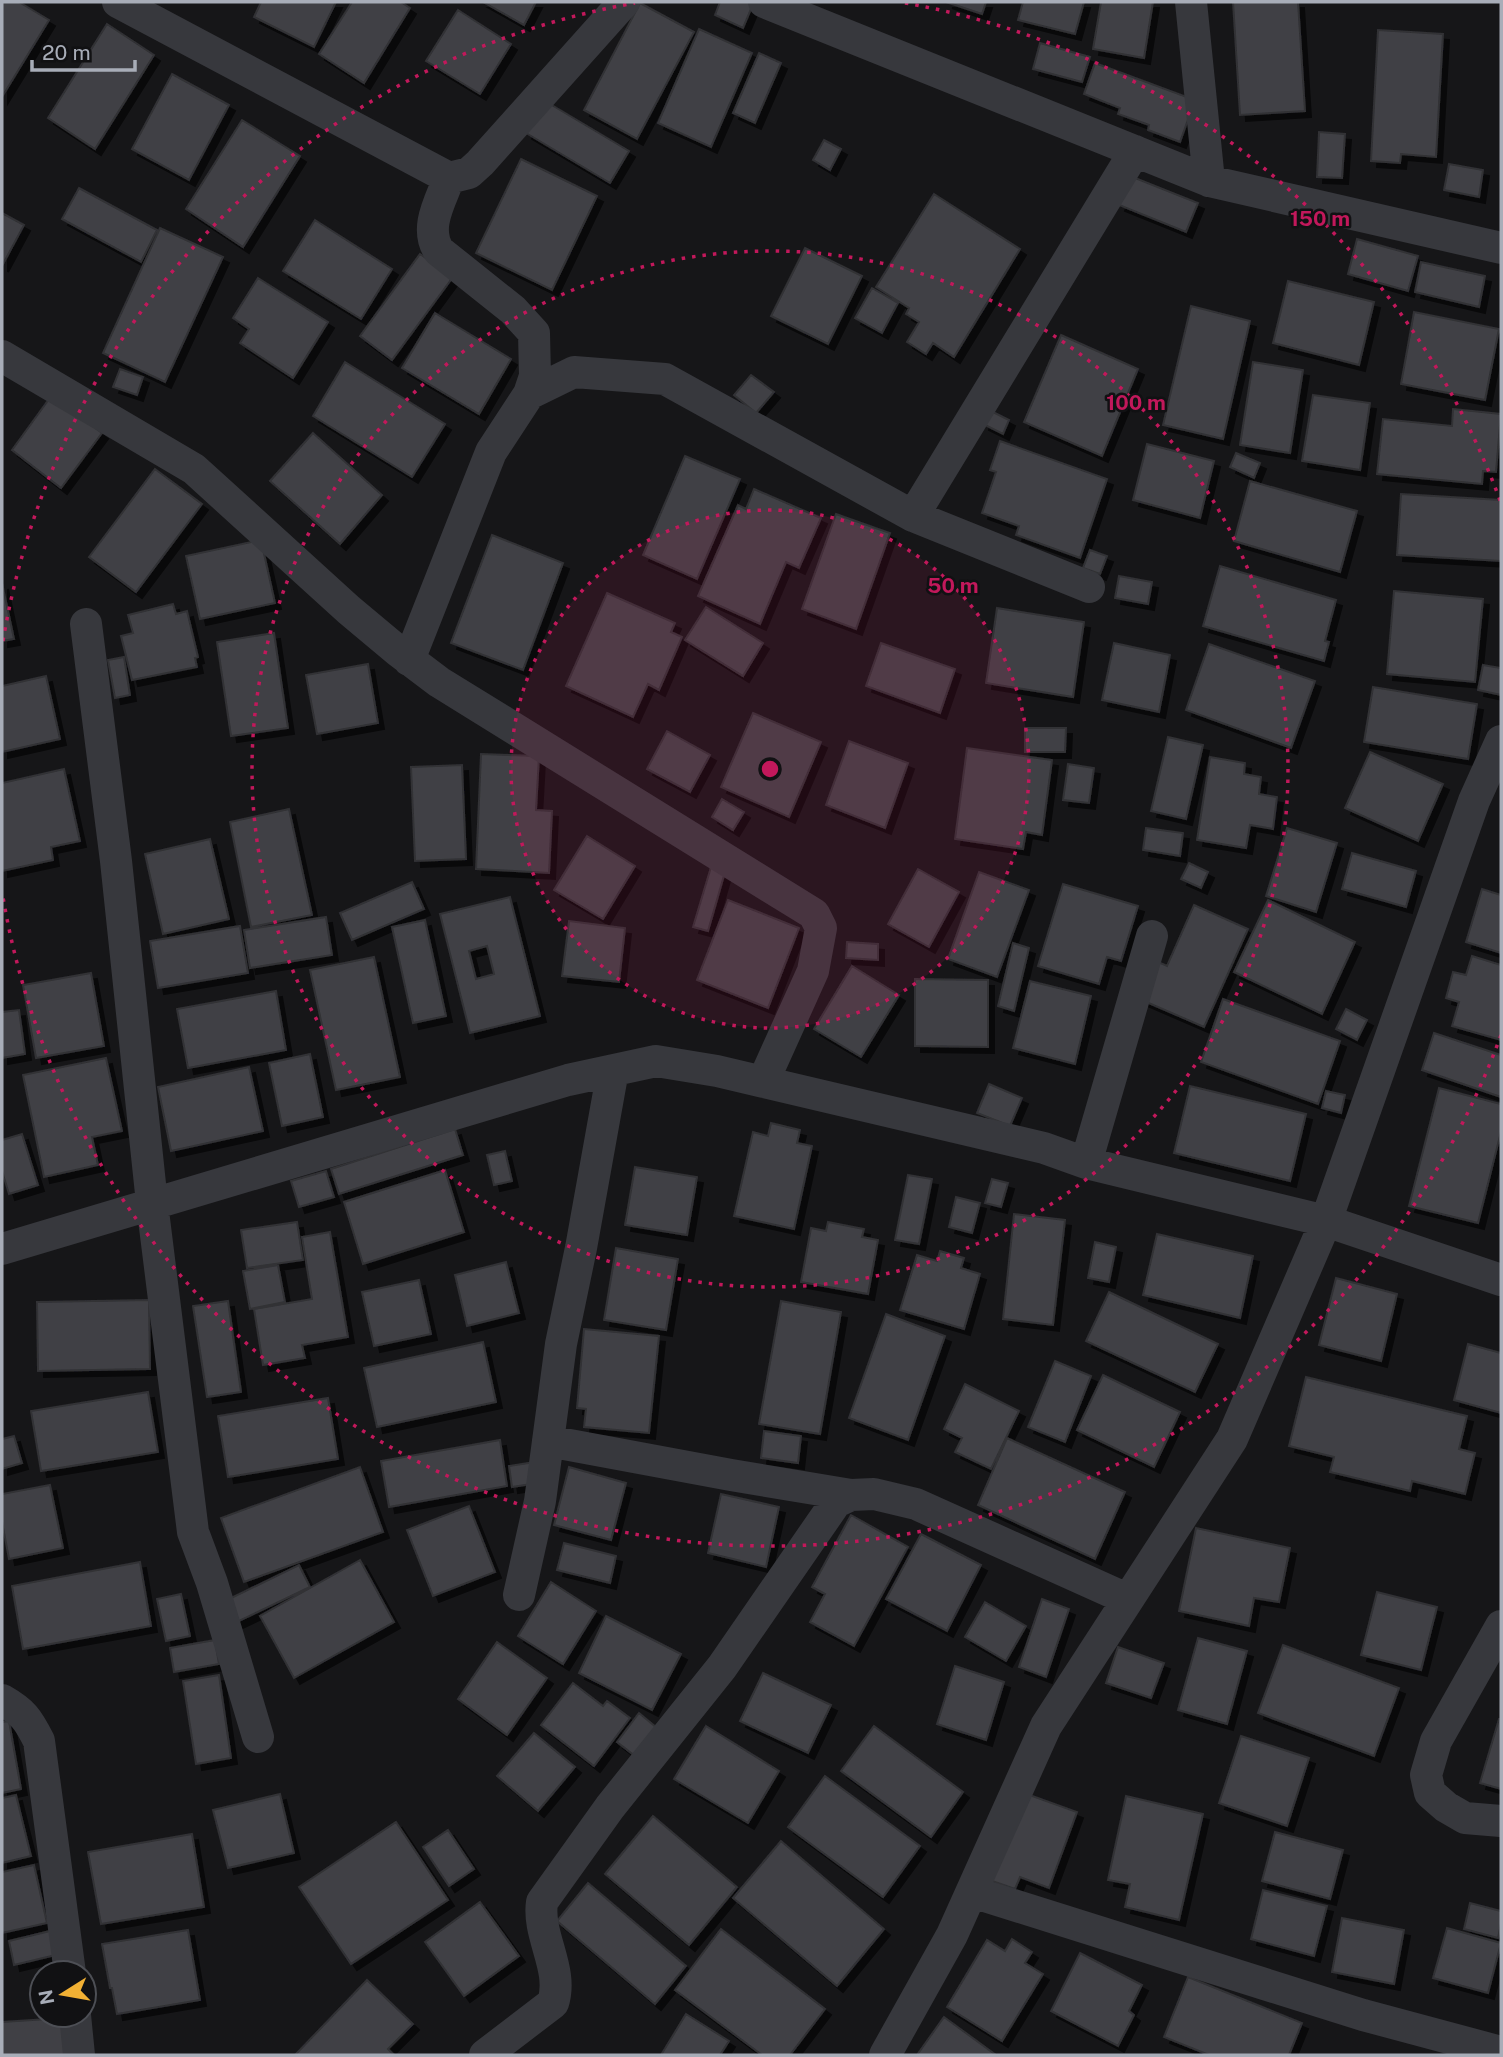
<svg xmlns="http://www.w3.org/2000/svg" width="1503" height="2057" viewBox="0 0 1503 2057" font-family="'Public Sans',sans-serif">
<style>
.building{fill:#404145;stroke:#303034;stroke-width:2;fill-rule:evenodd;filter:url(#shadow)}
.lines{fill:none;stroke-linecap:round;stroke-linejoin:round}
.street{stroke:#37383d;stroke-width:32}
.ring{fill:none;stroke:#c2185b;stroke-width:3.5;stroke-dasharray:3.5 7}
.centre{fill:#c2185b;stroke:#111113;stroke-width:3.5}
.ring-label{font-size:21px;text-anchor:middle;font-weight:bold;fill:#c2185b;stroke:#111113;stroke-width:5;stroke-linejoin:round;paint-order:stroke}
</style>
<defs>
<filter id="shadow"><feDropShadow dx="6" dy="6" stdDeviation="0" flood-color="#0009"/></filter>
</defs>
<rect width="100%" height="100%" fill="#161618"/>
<!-- building -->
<path class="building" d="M 2,2 L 19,2 L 49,20 L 2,97 Z
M 261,2 L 336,2 L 314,47 L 254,17 Z
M 352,2 L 401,2 L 410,8 L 364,83 L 319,54 Z
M 483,2 L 536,2 L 524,25 Z
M 720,2 L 754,2 L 743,28 L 715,15 Z
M 946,2 L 986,2 L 982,14 Z
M 1023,2 L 1084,2 L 1075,34 L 1018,20 Z
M 1101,2 L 1153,2 L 1144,58 L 1093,49 Z
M 1233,2 L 1298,2 L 1305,111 L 1240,115 Z
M 640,3 L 694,32 L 637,139 L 584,110 Z
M 458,10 L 511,44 L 480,94 L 426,61 Z
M 107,24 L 154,55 L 95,149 L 48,118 Z
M 699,29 L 752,53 L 711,147 L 658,123 Z
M 1378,30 L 1443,34 L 1436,157 L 1401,154 L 1400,163 L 1371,161 Z
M 1040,43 L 1090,57 L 1082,82 L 1033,69 Z
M 759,53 L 781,63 L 755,123 L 733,113 Z
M 1095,63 L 1195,100 L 1180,142 L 1148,130 L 1149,125 L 1118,114 L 1120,108 L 1084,94 Z
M 172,74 L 229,105 L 189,180 L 132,149 Z
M 545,101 L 629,151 L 610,183 L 526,133 Z
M 242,120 L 300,156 L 243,247 L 186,209 Z
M 1319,132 L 1345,134 L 1342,178 L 1317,177 Z
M 824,140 L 841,149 L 830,170 L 813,160 Z
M 521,159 L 597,196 L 552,290 L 476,253 Z
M 1449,164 L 1483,170 L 1479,197 L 1444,190 Z
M 1130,176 L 1198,203 L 1186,232 L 1119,205 Z
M 79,188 L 157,230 L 141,262 L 62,219 Z
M 934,194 L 1020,249 L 954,357 L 933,343 L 926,354 L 907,342 L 919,322 L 906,314 L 909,308 L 876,287 Z
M 2,213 L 24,225 L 2,266 Z
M 315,220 L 392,269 L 361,319 L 283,271 Z
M 160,228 L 223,257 L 165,382 L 103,353 Z
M 1357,239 L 1418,256 L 1408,291 L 1348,274 Z
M 805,248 L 862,276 L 828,344 L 771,316 Z
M 420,254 L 453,277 L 392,360 L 360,336 Z
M 1421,262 L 1485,276 L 1479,307 L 1415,292 Z
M 258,278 L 328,322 L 293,378 L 240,343 L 249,329 L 233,318 Z
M 1288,281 L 1374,302 L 1359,365 L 1273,343 Z
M 872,288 L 898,303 L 882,333 L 855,318 Z
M 1191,306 L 1250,321 L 1223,439 L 1163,425 Z
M 1414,312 L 1499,329 L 1485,400 L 1401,384 Z
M 435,313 L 511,359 L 479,414 L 402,368 Z
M 1061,335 L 1138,369 L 1102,456 L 1024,422 Z
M 345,362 L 445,424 L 412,477 L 313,416 Z
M 1253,362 L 1303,370 L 1290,453 L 1240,445 Z
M 120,369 L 143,377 L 137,395 L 113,387 Z
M 751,375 L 774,392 L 756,413 L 734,395 Z
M 52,395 L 102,433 L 61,488 L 12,450 Z
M 1313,395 L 1370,403 L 1360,470 L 1302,461 Z
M 1453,409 L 1501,414 L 1496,472 L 1483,471 L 1482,484 L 1377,474 L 1383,419 L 1452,426 Z
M 989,410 L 1009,420 L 1003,434 L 983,424 Z
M 313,433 L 382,495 L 340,544 L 270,481 Z
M 1000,441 L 1107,479 L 1080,558 L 1016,535 L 1019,526 L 982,513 L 996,472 L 990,470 Z
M 1147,444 L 1214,461 L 1200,518 L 1133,500 Z
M 1236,453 L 1260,463 L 1254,478 L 1230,467 Z
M 685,456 L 740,479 L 697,579 L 643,555 Z
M 155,469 L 202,504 L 136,592 L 89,557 Z
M 1250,481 L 1357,511 L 1340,572 L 1234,541 Z
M 754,489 L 821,518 L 799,568 L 786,562 L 760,624 L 698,596 L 738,505 L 746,509 Z
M 1401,494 L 1501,500 L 1501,561 L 1397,555 Z
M 836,514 L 890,533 L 856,629 L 802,609 Z
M 492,535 L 563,563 L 523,670 L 451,643 Z
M 261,540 L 275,603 L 200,619 L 186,556 Z
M 1090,550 L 1107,556 L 1100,574 L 1083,568 Z
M 1220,566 L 1336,600 L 1325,641 L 1329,642 L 1324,661 L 1203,626 Z
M 1119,576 L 1152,582 L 1148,604 L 1115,598 Z
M 2,583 L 14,639 L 2,641 Z
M 1394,591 L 1483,599 L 1475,682 L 1387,674 Z
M 607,593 L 675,623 L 671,632 L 682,637 L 659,690 L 648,684 L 633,717 L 566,686 Z
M 173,604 L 176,614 L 187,611 L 198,657 L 195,658 L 197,667 L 132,680 L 121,636 L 133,633 L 128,615 Z
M 706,607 L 763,643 L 743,676 L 685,640 Z
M 997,608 L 1084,622 L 1073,697 L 986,683 Z
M 274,633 L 288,728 L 231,736 L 217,642 Z
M 881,643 L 955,669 L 940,713 L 866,686 Z
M 1114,643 L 1170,655 L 1159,712 L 1102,700 Z
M 1209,644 L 1315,681 L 1291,748 L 1186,710 Z
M 124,657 L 130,695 L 115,698 L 108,660 Z
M 368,664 L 378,723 L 317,734 L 306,675 Z
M 1483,665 L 1501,668 L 1501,695 L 1478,690 Z
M 46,676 L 60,739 L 2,752 L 2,686 Z
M 1373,687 L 1477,704 L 1468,759 L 1364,742 Z
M 753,713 L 821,742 L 789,817 L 721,787 Z
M 1025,728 L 1066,728 L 1065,752 L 1025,752 Z
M 667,731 L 710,755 L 690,792 L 647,769 Z
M 1168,737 L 1203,745 L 1186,819 L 1151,811 Z
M 849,741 L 908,763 L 885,828 L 826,805 Z
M 967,748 L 1052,760 L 1042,835 L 1026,832 L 1023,849 L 955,839 Z
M 1370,752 L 1443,784 L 1418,841 L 1345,808 Z
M 481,754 L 539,756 L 536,810 L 552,811 L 549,873 L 476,869 Z
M 1210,757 L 1245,763 L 1244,774 L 1261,777 L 1259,794 L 1277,797 L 1273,829 L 1250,825 L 1246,848 L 1197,840 Z
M 1068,764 L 1094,768 L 1089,803 L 1063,800 Z
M 462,765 L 466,859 L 415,861 L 411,767 Z
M 64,769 L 80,841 L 51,847 L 53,860 L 2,871 L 2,783 Z
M 722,799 L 744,812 L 733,830 L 712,817 Z
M 289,809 L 312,915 L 251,927 L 230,822 Z
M 1146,828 L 1183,833 L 1180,856 L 1143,850 Z
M 1287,828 L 1337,843 L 1316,912 L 1266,896 Z
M 587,836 L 635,866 L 603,919 L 554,890 Z
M 210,839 L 229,919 L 163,934 L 145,854 Z
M 1352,853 L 1416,871 L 1406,907 L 1342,889 Z
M 1189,863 L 1208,872 L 1201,888 L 1181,879 Z
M 711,867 L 725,872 L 708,931 L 693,927 Z
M 918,869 L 959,892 L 929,947 L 888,924 Z
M 979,872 L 1029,890 L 997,977 L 948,959 Z
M 412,882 L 424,909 L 352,940 L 340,913 Z
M 1063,884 L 1138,906 L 1121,961 L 1107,957 L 1099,984 L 1038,966 Z
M 1482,889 L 1501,895 L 1501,953 L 1466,942 Z
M 510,897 L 540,1016 L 470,1033 L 440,914 ZM 487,946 L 494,974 L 476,979 L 469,951 Z
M 728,900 L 799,928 L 768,1008 L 697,980 Z
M 1268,900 L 1355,942 L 1322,1014 L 1234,972 Z
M 1194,905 L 1248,929 L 1204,1027 L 1137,998 L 1154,960 L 1167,966 Z
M 326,917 L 332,955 L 250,968 L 244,930 Z
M 425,920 L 446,1016 L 413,1023 L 392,927 Z
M 569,921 L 625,928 L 619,982 L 562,976 Z
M 240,926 L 248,973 L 158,988 L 150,941 Z
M 847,942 L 878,944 L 878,960 L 846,958 Z
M 1013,943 L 1029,948 L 1014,1011 L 998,1006 Z
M 1472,956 L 1501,965 L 1501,1040 L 1452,1026 L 1459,1002 L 1446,998 L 1453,972 L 1466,975 Z
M 374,957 L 400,1077 L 336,1090 L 310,970 Z
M 852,966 L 899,995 L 861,1057 L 814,1029 Z
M 91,973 L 104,1046 L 36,1058 L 23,985 Z
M 915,979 L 988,980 L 988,1047 L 915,1046 Z
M 1030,981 L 1091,996 L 1075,1064 L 1013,1048 Z
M 276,991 L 286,1050 L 188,1068 L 177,1009 Z
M 1223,999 L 1340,1041 L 1318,1104 L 1201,1062 Z
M 1346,1009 L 1367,1020 L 1357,1040 L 1336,1029 Z
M 19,1010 L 25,1054 L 2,1058 L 2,1012 Z
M 1434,1033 L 1501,1055 L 1501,1097 L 1422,1070 Z
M 310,1054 L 323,1117 L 282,1126 L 269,1063 Z
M 106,1058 L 122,1131 L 92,1137 L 98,1165 L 44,1177 L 23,1075 Z
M 249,1067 L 263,1131 L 171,1151 L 158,1087 Z
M 989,1084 L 1022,1098 L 1010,1126 L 977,1113 Z
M 1190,1086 L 1306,1114 L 1290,1181 L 1174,1153 Z
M 1439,1088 L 1501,1104 L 1501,1132 L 1478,1223 L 1409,1206 Z
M 1326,1091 L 1345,1095 L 1341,1113 L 1322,1108 Z
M 771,1123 L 800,1130 L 797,1143 L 812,1146 L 794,1229 L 734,1216 L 753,1132 L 768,1136 Z
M 455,1129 L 463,1155 L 339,1194 L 331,1169 Z
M 22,1134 L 38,1185 L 9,1194 L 2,1171 L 2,1140 Z
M 505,1151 L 512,1181 L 494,1185 L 487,1155 Z
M 635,1167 L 697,1177 L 687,1235 L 625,1225 Z
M 445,1170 L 464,1232 L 363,1264 L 344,1202 Z
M 326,1171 L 334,1197 L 299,1207 L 291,1181 Z
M 908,1175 L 932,1179 L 919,1244 L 895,1240 Z
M 992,1179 L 1008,1183 L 1001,1207 L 985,1203 Z
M 956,1197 L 980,1203 L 972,1233 L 949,1227 Z
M 1014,1214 L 1065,1220 L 1053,1325 L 1003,1319 Z
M 297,1222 L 303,1260 L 247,1268 L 241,1230 Z
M 828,1222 L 864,1229 L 862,1237 L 878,1240 L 868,1294 L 801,1282 L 811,1228 L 826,1231 Z
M 330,1232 L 348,1337 L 302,1345 L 305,1358 L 263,1365 L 254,1309 L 312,1299 L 302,1237 Z
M 1157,1234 L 1253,1256 L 1240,1318 L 1143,1295 Z
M 1095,1242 L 1116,1247 L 1109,1282 L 1088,1278 Z
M 616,1248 L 678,1259 L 666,1330 L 604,1320 Z
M 940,1251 L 964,1258 L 961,1268 L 980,1274 L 964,1329 L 900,1310 L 917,1255 L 937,1261 Z
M 506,1262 L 519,1313 L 467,1326 L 455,1275 Z
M 278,1265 L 285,1302 L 250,1309 L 243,1271 Z
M 1336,1278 L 1397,1294 L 1381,1361 L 1319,1345 Z
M 419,1280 L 431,1334 L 374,1346 L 362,1292 Z
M 1109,1292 L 1218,1344 L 1195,1392 L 1086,1341 Z
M 149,1300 L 150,1369 L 38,1371 L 37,1302 Z
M 228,1301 L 241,1392 L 207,1397 L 193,1306 Z
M 781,1301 L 841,1312 L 820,1434 L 759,1424 Z
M 886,1314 L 945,1336 L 908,1440 L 849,1418 Z
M 584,1329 L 659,1336 L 649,1433 L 584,1427 L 586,1409 L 577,1408 Z
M 483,1342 L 496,1402 L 377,1427 L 364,1368 Z
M 1468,1344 L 1501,1353 L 1501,1413 L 1454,1400 Z
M 1055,1361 L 1091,1376 L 1065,1442 L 1028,1427 Z
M 1103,1375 L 1180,1412 L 1154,1467 L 1077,1430 Z
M 1306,1377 L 1467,1416 L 1459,1449 L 1475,1453 L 1465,1494 L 1412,1481 L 1410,1491 L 1330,1472 L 1334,1457 L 1289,1446 Z
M 965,1384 L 1019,1411 L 991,1469 L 955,1452 L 962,1438 L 944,1429 Z
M 148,1392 L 158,1452 L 41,1471 L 31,1411 Z
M 328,1398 L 338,1459 L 228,1477 L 218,1416 Z
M 764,1431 L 801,1436 L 798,1463 L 761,1458 Z
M 14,1436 L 22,1463 L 2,1469 L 2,1439 Z
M 1007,1438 L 1125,1492 L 1095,1559 L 978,1505 Z
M 500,1440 L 507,1486 L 389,1507 L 381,1461 Z
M 535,1462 L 538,1483 L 512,1487 L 509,1466 Z
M 360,1467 L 383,1532 L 244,1582 L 221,1518 Z
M 569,1467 L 626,1483 L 611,1540 L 554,1525 Z
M 50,1485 L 63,1548 L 9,1559 L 2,1522 L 2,1494 Z
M 721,1494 L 779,1507 L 766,1567 L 708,1553 Z
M 469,1506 L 495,1572 L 433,1596 L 407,1530 Z
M 851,1515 L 908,1547 L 854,1646 L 810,1622 L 825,1594 L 812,1587 Z
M 1196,1528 L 1290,1548 L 1279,1602 L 1254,1598 L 1249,1626 L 1179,1611 Z
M 921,1534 L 981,1565 L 947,1631 L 886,1599 Z
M 564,1543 L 616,1556 L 610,1583 L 557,1570 Z
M 360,1560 L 394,1622 L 294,1678 L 260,1616 Z
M 140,1562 L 151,1626 L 23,1649 L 12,1586 Z
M 299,1565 L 310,1587 L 237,1622 L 227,1600 Z
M 551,1582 L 596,1611 L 563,1664 L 518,1636 Z
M 1377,1592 L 1437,1607 L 1421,1670 L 1361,1655 Z
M 181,1594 L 190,1636 L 166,1641 L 157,1599 Z
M 1042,1599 L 1069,1609 L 1046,1677 L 1019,1667 Z
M 985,1602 L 1026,1626 L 1006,1661 L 965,1637 Z
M 606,1616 L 681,1654 L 652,1710 L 579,1673 Z
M 1198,1638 L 1247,1651 L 1227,1724 L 1178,1710 Z
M 215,1640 L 219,1664 L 174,1672 L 170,1648 Z
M 497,1642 L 547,1678 L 507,1735 L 458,1699 Z
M 1283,1645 L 1399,1688 L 1374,1756 L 1258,1713 Z
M 1118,1647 L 1164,1663 L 1151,1698 L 1106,1683 Z
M 955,1666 L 1004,1682 L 986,1740 L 937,1724 Z
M 763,1673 L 831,1705 L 808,1753 L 740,1721 Z
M 219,1675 L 231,1758 L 196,1764 L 183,1681 Z
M 573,1683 L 603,1706 L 607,1701 L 630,1718 L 594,1766 L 541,1725 Z
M 639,1713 L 657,1728 L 635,1756 L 617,1742 Z
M 1499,1719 L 1501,1719 L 1501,1789 L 1480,1783 Z
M 9,1721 L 21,1789 L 2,1793 L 2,1722 Z
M 706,1726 L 779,1771 L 748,1823 L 674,1779 Z
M 874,1726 L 963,1792 L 931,1837 L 841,1771 Z
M 534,1733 L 575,1767 L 538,1811 L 497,1776 Z
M 1241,1736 L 1309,1758 L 1287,1826 L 1219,1803 Z
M 825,1776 L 920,1846 L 883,1897 L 788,1827 Z
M 1024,1793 L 1077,1812 L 1049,1888 L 1020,1877 L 1015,1889 L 992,1881 Z
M 280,1794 L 294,1853 L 228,1868 L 213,1810 Z
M 16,1795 L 31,1856 L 2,1863 L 2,1798 Z
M 1126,1796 L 1203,1814 L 1179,1920 L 1125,1907 L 1130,1884 L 1108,1880 Z
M 653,1816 L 737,1887 L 689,1945 L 605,1874 Z
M 396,1822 L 448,1900 L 351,1964 L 299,1887 Z
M 448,1830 L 474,1869 L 449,1886 L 423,1847 Z
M 1275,1832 L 1343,1850 L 1330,1899 L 1262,1881 Z
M 192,1834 L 204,1907 L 101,1924 L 88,1852 Z
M 781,1841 L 884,1929 L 837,1986 L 733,1898 Z
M 34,1865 L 47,1923 L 2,1933 L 2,1872 Z
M 588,1883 L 686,1966 L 655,2004 L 557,1921 Z
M 1263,1890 L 1327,1906 L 1314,1956 L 1251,1939 Z
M 480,1902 L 519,1956 L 464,1996 L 425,1942 Z
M 1470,1903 L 1501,1911 L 1501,1924 L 1498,1938 L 1464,1929 Z
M 1342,1918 L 1404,1930 L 1394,1984 L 1332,1972 Z
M 1447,1928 L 1501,1943 L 1488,1993 L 1433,1978 Z
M 721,1929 L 825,2009 L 790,2055 L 762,2055 L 675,1990 Z
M 54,1930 L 60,1954 L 14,1965 L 9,1941 Z
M 188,1930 L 200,2000 L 117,2014 L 112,1988 L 110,1988 L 102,1944 Z
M 1012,1939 L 1032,1952 L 1025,1963 L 1043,1974 L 1002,2041 L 947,2007 L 987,1940 L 1005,1951 Z
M 1080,1953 L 1142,1985 L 1129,2011 L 1134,2015 L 1118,2046 L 1051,2011 Z
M 1188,1977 L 1302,2023 L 1289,2055 L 1209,2055 L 1164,2037 Z
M 367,1980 L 413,2024 L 388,2049 L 394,2055 L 295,2055 Z
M 686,2014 L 729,2041 L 720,2055 L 661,2055 Z
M 944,2017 L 996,2055 L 917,2055 Z
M 63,2018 L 66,2055 L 2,2055 L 2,2022 Z"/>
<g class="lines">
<!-- street -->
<path class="street" d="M 118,2 L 449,178 L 469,173 L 480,163 L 624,2
M 764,2 L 1209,181 L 1501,248
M 1191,2 L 1209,181
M 2,356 L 194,469 L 349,610 L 398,651 L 439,682 L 814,914 L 821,928 L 813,971 L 763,1082
M 529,394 L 574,372 L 665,379 L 913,516 L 1089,587
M 913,516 L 1135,151
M 86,624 L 116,861 L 152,1203 L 193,1532 L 212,1583 L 258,1737
M 409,660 L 491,452 L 529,394 L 535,376 L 534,333 L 513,310 L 439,251 C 424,228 440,202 449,178
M 1086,1163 L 1152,936
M 2,1249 L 568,1080 L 656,1061 L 717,1071 L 1044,1148 L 1086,1163 L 1326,1221 L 1501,1280
M 548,1441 L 731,1475 L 851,1495 L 874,1494 L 916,1504 L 1127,1599
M 519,1595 L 540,1501 L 561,1344 L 581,1248 L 613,1070
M 1501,1626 L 1436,1741 L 1426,1775 L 1430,1793 L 1446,1807 L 1465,1818 L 1501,1821
M 2,1700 C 23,1712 28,1719 39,1741 L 70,1973
M 972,1892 L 1363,2015 L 1501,2052
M 75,2015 L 79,2055
M 485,2055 L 553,2003 C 564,1969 537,1936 542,1902 L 610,1807 L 722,1667 L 836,1502 L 851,1495
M 885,2055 L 952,1935 L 1046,1726 L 1232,1439 L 1326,1221 L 1474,801 L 1501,741"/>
</g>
<!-- distance rings -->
<circle cx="770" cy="769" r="259" fill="#c2185b" fill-opacity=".12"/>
<g class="ring">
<circle cx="770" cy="769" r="259"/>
<circle cx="770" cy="769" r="518"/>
<path d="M1501 1035A778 778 0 0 1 3 897M3 641A778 778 0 0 1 635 3M905 3A778 778 0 0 1 1501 503"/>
</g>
<circle cx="770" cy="769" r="10" class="centre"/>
<g class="ring-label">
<text x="1320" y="226">150 m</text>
<text x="1136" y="410">100 m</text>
<text x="953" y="593">50 m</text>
</g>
<!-- border -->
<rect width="1503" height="2057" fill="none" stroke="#a8adb8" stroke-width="7"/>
<!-- north arrow -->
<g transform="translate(63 1994) rotate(259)"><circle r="33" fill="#111113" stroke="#4d4f55" stroke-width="2"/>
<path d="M0-5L12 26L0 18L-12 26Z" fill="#f2b134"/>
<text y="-10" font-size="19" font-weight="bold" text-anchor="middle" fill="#a8adb8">N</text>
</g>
<!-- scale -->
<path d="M32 60v10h103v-10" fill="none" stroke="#a8adb8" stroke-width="3.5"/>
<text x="42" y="60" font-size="21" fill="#a8adb8" stroke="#111113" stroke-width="5" paint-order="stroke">20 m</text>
</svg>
